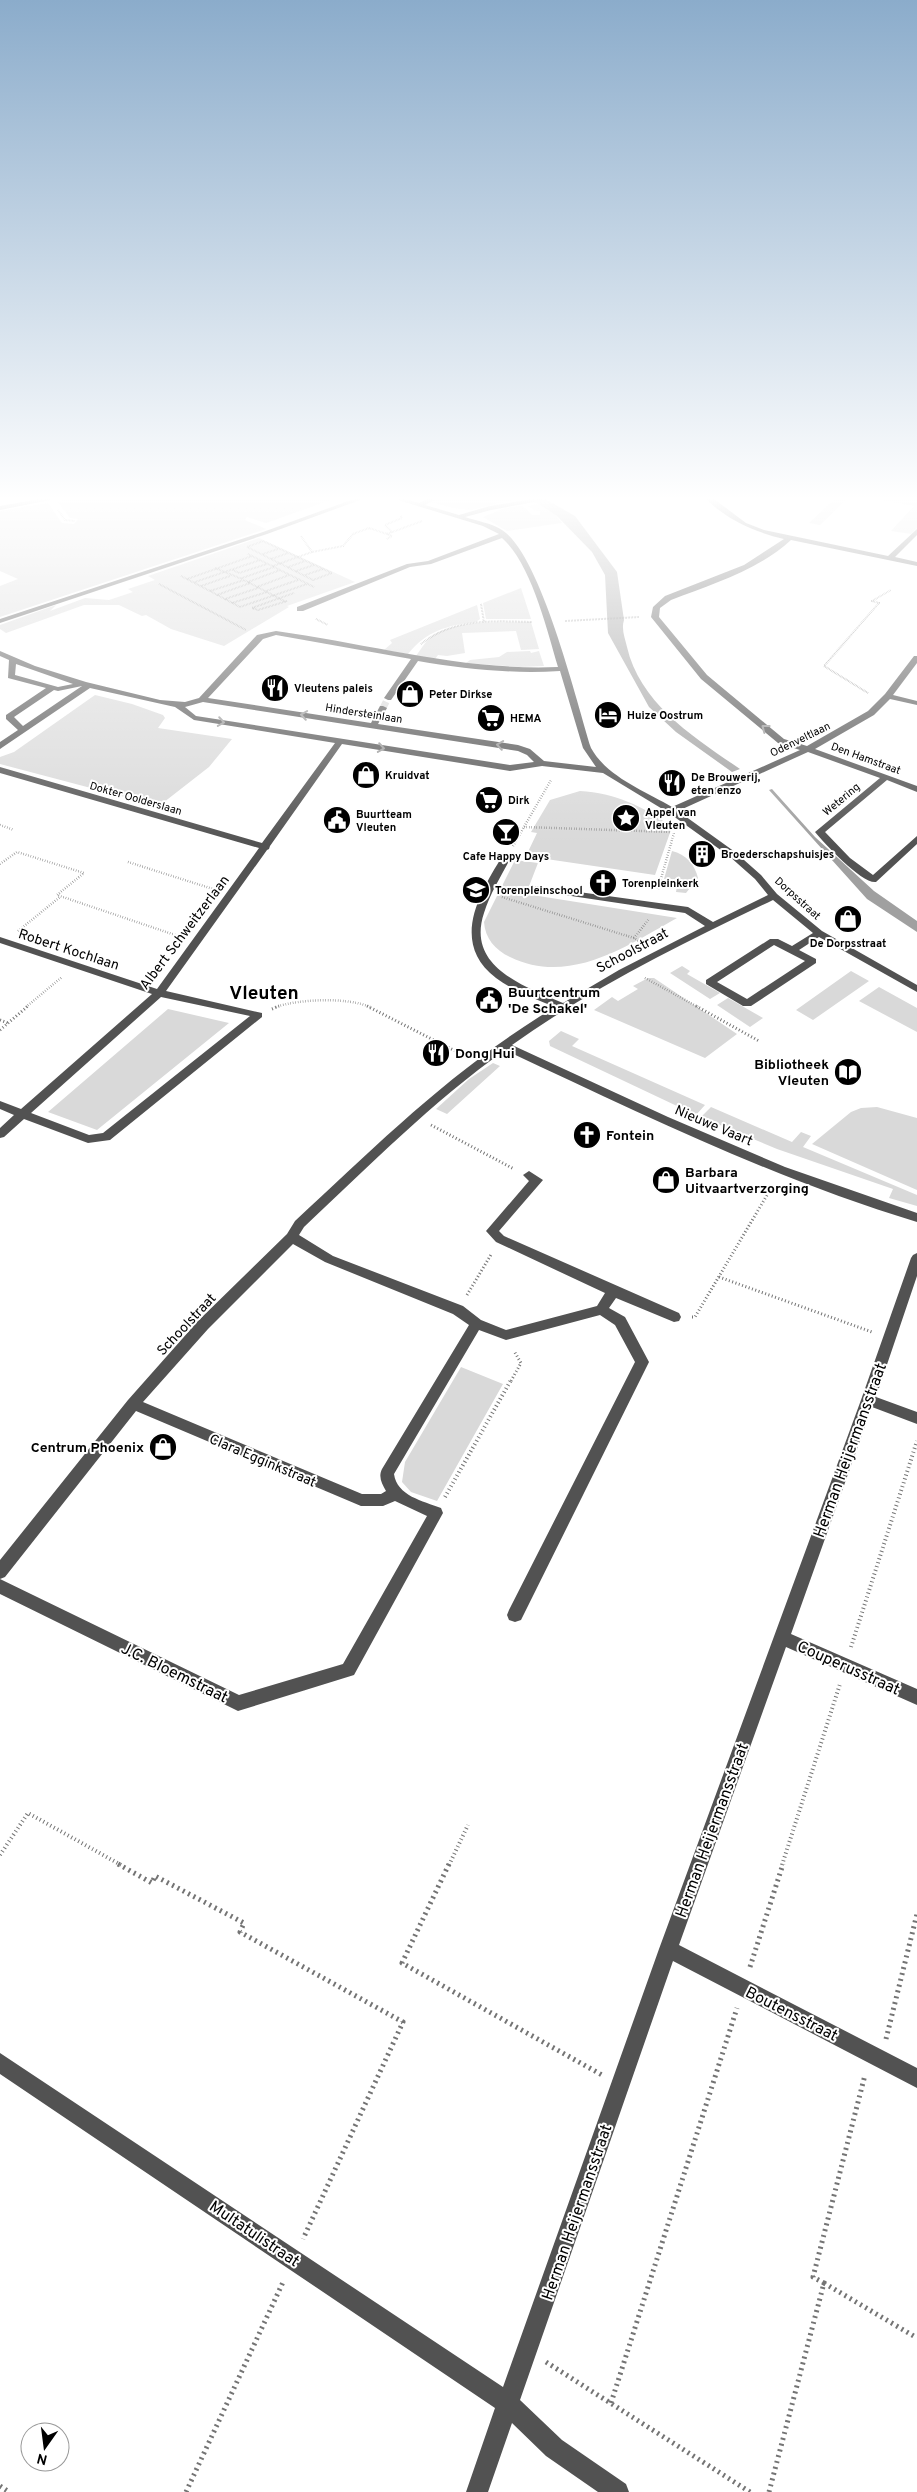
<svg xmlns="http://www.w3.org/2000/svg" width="917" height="2492" viewBox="0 0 917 2492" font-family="Overpass,sans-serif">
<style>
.green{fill:#d9d9d9}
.water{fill:#a0a0a0}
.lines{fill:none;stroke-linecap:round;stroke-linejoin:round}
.minor-tunnel{stroke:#d9d9d9;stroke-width:7;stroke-dasharray:7 4;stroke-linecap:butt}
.path-far4{stroke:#747474;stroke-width:2;stroke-dasharray:0.5 1;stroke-linecap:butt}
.path-far3{stroke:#747474;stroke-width:2.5;stroke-dasharray:0.5 2;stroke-linecap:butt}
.path-far2{stroke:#747474;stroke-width:3;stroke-dasharray:1 2.5;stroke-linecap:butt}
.path-far1{stroke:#747474;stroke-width:4;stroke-dasharray:1 3;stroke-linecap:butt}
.path{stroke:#747474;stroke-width:5;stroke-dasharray:2 4;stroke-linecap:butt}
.minor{fill:#525252;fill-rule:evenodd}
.oneway{stroke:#979797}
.labels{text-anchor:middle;stroke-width:4;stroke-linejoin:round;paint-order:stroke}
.far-poi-label{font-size:11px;font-weight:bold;fill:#000;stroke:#fff;text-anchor:start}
.far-street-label{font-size:11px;fill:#000;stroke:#fff}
.street-label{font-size:14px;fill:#000;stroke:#fff}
.poi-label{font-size:14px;font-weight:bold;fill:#000;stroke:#fff;text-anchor:start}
.near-street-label{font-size:16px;fill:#000;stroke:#fff}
.district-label{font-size:19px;font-weight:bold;fill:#000;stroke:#fff}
</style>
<rect width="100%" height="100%" fill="#fff"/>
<!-- green -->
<path class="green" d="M 87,496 L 89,500 L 115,496 L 342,496 L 266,523 L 247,517 L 245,520 L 266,529 L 0,617 L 0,586 L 18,579 L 0,571 L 0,511 L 48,503 L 62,523 L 74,524 L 78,519 L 70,518 L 57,501 Z
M 405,496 L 519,496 L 522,498 L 470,510 L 454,508 Z
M 838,496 L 850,496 L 820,525 L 809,523 Z
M 858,496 L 917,496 L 917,528 L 911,534 L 891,531 L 914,506 Z
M 539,504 L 552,511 L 562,523 L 507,531 L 483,517 L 505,508 L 523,506 L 532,515 L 540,515 L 540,511 L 534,510 L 528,506 Z
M 259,538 L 355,582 L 287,606 L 289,607 L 224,646 L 171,629 L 146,615 L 142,616 L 119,605 L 84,605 L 6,633 L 0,629 L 0,625 L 56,605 L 50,611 L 85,598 L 109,600 L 133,592 L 128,589 L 155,580 L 148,576 Z
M 521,588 L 531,619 L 486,619 L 483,603 Z
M 477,605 L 480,619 L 476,622 C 448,625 426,631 408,654 L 384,650 L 392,643 L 390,640 Z
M 531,622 L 539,649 L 521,650 L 516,631 L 462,633 L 465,653 L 447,656 L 438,655 L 435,659 L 416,656 C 421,649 425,642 431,637 C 454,619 503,623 531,622 Z
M 530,651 L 531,653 L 539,651 L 544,666 L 520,667 L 466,663 L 470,660 L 499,657 L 507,652 Z
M 95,695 L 132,704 L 163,715 L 165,718 L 158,728 L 232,739 L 209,767 L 159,806 L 0,764 L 0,757 L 14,752 Z
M 580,791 C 615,793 643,806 672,827 L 655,875 L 526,856 L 537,833 L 531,832 L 550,800 Z
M 672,851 C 686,854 695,865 698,878 L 686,893 L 676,892 L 678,881 L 664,879 Z
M 515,860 L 538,863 L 526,894 L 677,918 C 627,946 569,986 510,957 C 495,950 485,938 484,922 Z
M 682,966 L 690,971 L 687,974 L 720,993 L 710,999 L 670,973 Z
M 851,971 L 869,981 L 813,1020 L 796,1010 Z
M 648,978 L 654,978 L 737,1034 L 705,1058 L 594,1010 L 612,997 L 618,1001 L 638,989 L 633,986 Z
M 879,987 L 917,1008 L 917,1032 L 859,1001 Z
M 728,998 L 763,1018 L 750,1027 L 717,1005 Z
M 168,1009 L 229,1023 L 97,1130 L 48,1112 Z
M 561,1031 L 579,1039 L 572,1046 L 705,1105 L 696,1115 L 550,1046 L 549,1041 Z
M 493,1063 L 500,1066 L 447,1114 L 436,1109 L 469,1079 Z
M 711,1107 L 792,1142 L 801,1132 L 811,1136 L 803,1147 L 917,1195 L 917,1206 L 889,1198 L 893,1189 L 777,1149 L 701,1117 Z
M 877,1107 L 917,1118 L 917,1190 L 812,1144 L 851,1112 L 861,1108 Z
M 461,1367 L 503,1384 L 437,1501 L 411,1492 L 402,1482 L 405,1462 Z"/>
<!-- water -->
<path class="water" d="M 519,496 L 540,496 L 575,516 L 617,572 L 624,620 C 621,629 625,638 627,647 C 640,704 695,738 740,769 L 732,772 L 676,732 L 649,707 L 608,633 L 605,575 L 592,552 L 557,516 L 539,504 Z
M 772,789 L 815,837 L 874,891 L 917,921 L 917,932 L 867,899 L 769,790 Z"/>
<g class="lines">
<!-- minor-tunnel -->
<path class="minor-tunnel" d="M 383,708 L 388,698"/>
<!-- path-far4 -->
<path class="path-far4" d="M 58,510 L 65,520 L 75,521
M 392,532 L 385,525 L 402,518 L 401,516
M 387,539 L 392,536 L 387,534 L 422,521
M 263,541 L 332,573 L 313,580 L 247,547 Z
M 312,552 L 343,546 L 353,534 L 369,528 L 387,534
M 248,554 L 314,587
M 263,554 L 278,549
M 271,559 L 288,553
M 273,566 L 312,552 L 301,536
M 288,567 L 305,561
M 215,568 L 242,579
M 233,570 L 239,573 L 267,564
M 296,571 L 314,565
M 305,575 L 323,569
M 181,576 L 210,591 L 244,580 L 286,602
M 242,578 L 274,567
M 187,579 L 252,556
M 195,582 L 260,560
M 248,582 L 280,570
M 159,584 L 246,630
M 201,586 L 230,576
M 257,587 L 289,575
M 210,591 L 240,607 L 307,584
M 266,591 L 298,580
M 217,595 L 250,583
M 225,599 L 258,588
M 287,601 L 258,610 L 252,608 L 294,593
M 232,603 L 267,592
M 481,604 L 484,622
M 316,619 L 328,625
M 565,621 L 639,617
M 421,644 C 454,618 492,621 532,622
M 868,693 L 824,666 L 879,603 L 872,601 L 891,590"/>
<!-- path-far3 -->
<path class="path-far3" d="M 0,825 L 14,830
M 524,827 L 671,832
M 513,846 L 551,780
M 128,862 L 213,889
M 0,864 L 17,852 L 84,873 L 57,895 L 181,937
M 658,889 L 674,833
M 502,897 L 634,938 L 643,944
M 18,931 L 60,897
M 634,938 L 649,919
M 645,978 L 698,1007
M 26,1007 L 62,977
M 276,1007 C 298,999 348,997 370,1007"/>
<!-- path-far2 -->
<path class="path-far2" d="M 367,1006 L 465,1056
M 696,1006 L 759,1041
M 272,1009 L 279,1006
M 0,1020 L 8,1023
M 0,1030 L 28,1006
M 431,1125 L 514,1169
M 719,1277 L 872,1332
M 467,1295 L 492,1253
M 692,1317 L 695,1317 L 773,1185
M 511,1381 L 521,1363 L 514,1351"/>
<!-- path-far1 -->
<path class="path-far1" d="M 445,1497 L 511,1380
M 851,1647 L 917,1441
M 0,1855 L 28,1813 L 121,1865
M 449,1865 L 468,1825
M 782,1865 L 840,1684"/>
<!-- path -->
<path class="path" d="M 118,1864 L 152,1883 L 155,1876 L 244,1923 L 240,1932 L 403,2022 L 303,2239
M 449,1864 L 402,1963 L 602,2075
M 750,1967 L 783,1864
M 886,2039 L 917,1914
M 824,2283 L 917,2338
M 546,2362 L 750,2492
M 611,2403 L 737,2008
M 0,2486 L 9,2492
M 186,2492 L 284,2280
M 769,2492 L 824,2283 L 813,2277 L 865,2075"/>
<!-- minor -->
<path class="minor" d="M 57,496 L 70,496 L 0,510 L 0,506 Z
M 362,496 L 371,496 L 267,534 L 0,623 L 0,619 L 263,532 Z
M 385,496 L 394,496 L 419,503 L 434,496 L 442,496 L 425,505 L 459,515 L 490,506 L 552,496 L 566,496 L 491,510 L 465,517 C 477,521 491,523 502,530 C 541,555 576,700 591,748 C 607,777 645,791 672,807 L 800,750 L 778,743 L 701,679 L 651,617 L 653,607 L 665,596 L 744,565 L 784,539 C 754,532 725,519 703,496 L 710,496 L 746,523 L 764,530 L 888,556 L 917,529 L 917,535 L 895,557 L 917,562 L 917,566 L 791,540 C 757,571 712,584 671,600 L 660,608 L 659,617 L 707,675 L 784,739 L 807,746 L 868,711 L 885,694 L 914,656 L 917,656 L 917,663 L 893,695 L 917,701 L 917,705 L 890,699 L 874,715 L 815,749 L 917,786 L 917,792 L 887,780 L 825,832 L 850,858 L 873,875 L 917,836 L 917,844 L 876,882 C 862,884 825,844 815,832 L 880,778 L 808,752 L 678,811 L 735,852 L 761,875 L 777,894 L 822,931 L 917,985 L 917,992 L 819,937 L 799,950 L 816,959 L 816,963 L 751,1006 L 743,1006 L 706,984 L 706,980 L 770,939 L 778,939 L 792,946 L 813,933 L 773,900 C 684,943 593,987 512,1045 L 668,1117 L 785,1167 L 917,1213 L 917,1222 C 774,1179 640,1113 505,1050 C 432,1102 369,1166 304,1227 L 299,1235 L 333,1256 L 463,1306 L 481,1320 L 506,1330 L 597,1306 L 605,1293 L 496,1242 L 486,1231 L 529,1181 L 523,1175 L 529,1171 L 543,1180 L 499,1231 L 504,1236 L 679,1313 L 681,1317 L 679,1321 L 674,1322 L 616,1298 L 609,1308 L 625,1317 L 649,1362 L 521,1620 L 515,1622 L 509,1620 L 507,1615 L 509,1610 L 635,1362 L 615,1325 L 600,1315 L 506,1340 L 479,1330 L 394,1474 C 397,1496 423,1501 441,1508 L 443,1513 L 354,1675 L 238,1711 L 0,1594 L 0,1579 L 239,1695 L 343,1664 L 427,1516 L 395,1501 L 383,1506 L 361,1506 L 136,1411 L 5,1577 L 0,1579 L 0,1560 L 128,1400 L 198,1321 L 287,1234 L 295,1221 C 380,1142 454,1068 555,1007 C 535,999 514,991 496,978 C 450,943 479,894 503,855 L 509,855 L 511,857 C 502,875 490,893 484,913 C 466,967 524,986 563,1003 L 619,970 L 705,926 L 685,913 L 538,891 L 535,890 L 535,886 L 688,907 L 713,922 L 768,895 L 755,879 L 729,856 L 669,813 L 603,773 L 542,766 L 510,771 L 342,744 L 270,846 L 269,849 L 267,850 L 166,991 L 262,1013 L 262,1017 L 110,1140 L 88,1143 L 24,1119 L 4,1137 L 0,1138 L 0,1128 L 14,1115 L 0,1109 L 0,1101 L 21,1109 L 152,994 L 0,943 L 0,937 L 157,989 L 259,848 L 0,773 L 0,767 L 262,843 L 335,743 L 194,720 L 175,707 L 90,688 L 0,749 L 0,742 L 18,730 L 6,719 L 6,715 L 46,688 L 8,678 L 9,660 L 0,656 L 0,651 L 35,666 L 86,682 L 160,700 L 185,702 L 199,698 L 257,635 L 276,631 C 371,644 462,671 558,667 C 547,630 531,563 502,538 L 431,564 L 410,567 L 303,611 L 297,611 L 297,607 L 407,564 L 428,561 L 499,534 L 483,526 ZM 276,635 L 411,659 L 384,698 L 388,700 L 391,700 L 418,661 C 465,669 511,674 560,671 L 583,748 L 596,767 L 544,761 L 530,749 L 518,745 L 378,724 L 387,708 L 383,706 L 380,706 L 371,723 L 208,698 L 263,639 ZM 16,664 L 73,684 L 58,687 L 15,675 ZM 82,686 L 23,726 L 14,717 L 54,690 L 58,691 ZM 203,702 L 518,751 L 527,755 L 534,762 L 510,765 L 196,716 L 185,707 ZM 774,945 L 805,961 L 747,999 L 717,982 ZM 161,997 L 250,1016 L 103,1133 L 89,1135 L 31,1113 ZM 293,1244 L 325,1262 L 453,1314 L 469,1325 L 382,1469 C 378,1477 382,1484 386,1491 L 381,1494 L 362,1494 L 143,1402 L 208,1329 Z
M 917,1253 L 917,1276 L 876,1397 L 917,1412 L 917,1424 L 872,1407 L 791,1634 L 917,1689 L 917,1705 L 786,1647 L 679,1945 L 917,2068 L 917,2088 L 673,1961 L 520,2400 L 562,2440 L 626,2484 L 629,2492 L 598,2492 L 546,2456 L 512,2423 L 488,2492 L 466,2492 L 495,2408 L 0,2074 L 0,2053 L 503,2387 L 659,1949 L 861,1400 L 911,1258 L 913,1255 Z"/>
</g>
<!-- one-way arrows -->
<defs><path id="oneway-chevron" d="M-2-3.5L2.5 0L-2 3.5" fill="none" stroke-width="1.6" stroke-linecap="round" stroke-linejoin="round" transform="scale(1.25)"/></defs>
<g class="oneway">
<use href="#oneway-chevron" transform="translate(304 715) rotate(-171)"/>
<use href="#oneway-chevron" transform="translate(221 722) rotate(9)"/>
<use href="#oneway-chevron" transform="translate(765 728) rotate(-143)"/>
<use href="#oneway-chevron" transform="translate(500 745) rotate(-171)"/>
<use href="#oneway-chevron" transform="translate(381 748) rotate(9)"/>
</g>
<!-- sky -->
<linearGradient id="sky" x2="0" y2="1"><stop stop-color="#8baccb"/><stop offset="0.59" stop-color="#fff"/><stop offset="1" stop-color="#fff" stop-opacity="0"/></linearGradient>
<rect width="917" height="845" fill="url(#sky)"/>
<!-- icons -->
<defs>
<symbol id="restaurant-disc" viewBox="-11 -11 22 22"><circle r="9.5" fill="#000" stroke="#fff"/><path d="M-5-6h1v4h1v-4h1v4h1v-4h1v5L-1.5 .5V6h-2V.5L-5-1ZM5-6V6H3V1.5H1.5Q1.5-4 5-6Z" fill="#fff"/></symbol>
<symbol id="shop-disc" viewBox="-11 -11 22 22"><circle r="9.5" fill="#000" stroke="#fff"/><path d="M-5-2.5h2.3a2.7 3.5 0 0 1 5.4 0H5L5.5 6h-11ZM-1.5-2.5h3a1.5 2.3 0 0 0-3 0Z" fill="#fff"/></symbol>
<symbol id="hotel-disc" viewBox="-11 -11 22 22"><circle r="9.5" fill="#000" stroke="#fff"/><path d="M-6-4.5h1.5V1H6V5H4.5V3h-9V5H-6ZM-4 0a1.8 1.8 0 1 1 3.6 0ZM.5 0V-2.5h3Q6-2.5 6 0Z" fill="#fff"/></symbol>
<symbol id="supermarket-disc" viewBox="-11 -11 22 22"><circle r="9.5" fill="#000" stroke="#fff"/><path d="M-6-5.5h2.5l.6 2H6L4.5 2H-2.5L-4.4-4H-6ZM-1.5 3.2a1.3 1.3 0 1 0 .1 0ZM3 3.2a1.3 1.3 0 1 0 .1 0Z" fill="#fff"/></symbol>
<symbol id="sight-disc" viewBox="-11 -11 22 22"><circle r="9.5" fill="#000" stroke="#fff"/><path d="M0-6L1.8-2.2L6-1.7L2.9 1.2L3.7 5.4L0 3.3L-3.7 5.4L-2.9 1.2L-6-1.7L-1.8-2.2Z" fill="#fff"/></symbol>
<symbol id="civic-disc" viewBox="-11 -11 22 22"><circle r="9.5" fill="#000" stroke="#fff"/><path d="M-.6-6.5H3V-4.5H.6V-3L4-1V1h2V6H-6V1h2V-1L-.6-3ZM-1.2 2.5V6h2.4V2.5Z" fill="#fff"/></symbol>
<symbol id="bar-disc" viewBox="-11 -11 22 22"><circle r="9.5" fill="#000" stroke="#fff"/><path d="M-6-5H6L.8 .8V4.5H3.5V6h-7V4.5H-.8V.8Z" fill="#fff"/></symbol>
<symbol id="building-disc" viewBox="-11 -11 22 22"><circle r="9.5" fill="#000" stroke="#fff"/><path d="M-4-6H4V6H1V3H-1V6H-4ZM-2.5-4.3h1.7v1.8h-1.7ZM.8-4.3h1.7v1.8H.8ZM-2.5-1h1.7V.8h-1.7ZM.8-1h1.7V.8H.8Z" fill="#fff"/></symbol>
<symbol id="church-disc" viewBox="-11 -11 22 22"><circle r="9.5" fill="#000" stroke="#fff"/><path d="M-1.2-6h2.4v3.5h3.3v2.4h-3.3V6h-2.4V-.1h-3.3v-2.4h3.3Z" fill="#fff"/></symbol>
<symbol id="school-disc" viewBox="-11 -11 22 22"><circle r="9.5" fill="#000" stroke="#fff"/><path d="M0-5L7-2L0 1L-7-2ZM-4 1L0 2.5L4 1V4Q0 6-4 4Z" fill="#fff"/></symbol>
<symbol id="library-disc" viewBox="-11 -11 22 22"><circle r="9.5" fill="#000" stroke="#fff"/><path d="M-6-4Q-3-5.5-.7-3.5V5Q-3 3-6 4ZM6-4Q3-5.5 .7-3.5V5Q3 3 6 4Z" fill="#fff"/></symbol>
</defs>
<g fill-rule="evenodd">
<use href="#restaurant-disc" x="259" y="672" width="32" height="32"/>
<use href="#shop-disc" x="394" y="678" width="32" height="32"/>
<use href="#hotel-disc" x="592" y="699" width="32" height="32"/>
<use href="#supermarket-disc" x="475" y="702" width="32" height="32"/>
<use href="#shop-disc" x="350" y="759" width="32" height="32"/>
<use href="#restaurant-disc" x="656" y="767" width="32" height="32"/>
<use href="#supermarket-disc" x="473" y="784" width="32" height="32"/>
<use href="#sight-disc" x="610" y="802" width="32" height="32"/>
<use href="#civic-disc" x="321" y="804" width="32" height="32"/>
<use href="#bar-disc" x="490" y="816" width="32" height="32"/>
<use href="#building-disc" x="686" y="838" width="32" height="32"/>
<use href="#church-disc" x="587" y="867" width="32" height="32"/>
<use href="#school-disc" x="460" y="874" width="32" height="32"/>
<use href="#shop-disc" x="832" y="903" width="32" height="32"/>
<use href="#civic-disc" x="473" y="984" width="32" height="32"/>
<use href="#restaurant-disc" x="420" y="1037" width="32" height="32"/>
<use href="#library-disc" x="832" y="1056" width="32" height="32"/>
<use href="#church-disc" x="571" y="1119" width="32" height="32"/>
<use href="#shop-disc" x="650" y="1164" width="32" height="32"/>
<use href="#shop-disc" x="147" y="1431" width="32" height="32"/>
</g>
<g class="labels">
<!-- far-poi labels -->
<g class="far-poi-label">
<text x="294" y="692">Vleutens paleis</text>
<text x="429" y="698">Peter Dirkse</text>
<text x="627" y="719">Huize Oostrum</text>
<text x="510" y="722">HEMA</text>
<text x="385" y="779">Kruidvat</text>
<text x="691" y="781">De Brouwerij,<tspan x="691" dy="13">eten enzo</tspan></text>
<text x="508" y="804">Dirk</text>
<text x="645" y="816">Appel van<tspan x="645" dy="13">Vleuten</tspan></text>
<text x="356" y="818">Buurtteam<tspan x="356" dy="13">Vleuten</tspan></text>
<text x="721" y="858">Broederschapshuisjes</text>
<text x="506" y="860" text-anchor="middle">Cafe Happy Days</text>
<text x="622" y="887">Torenpleinkerk</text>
<text x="495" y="894">Torenpleinschool</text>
<text x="848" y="947" text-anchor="middle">De Dorpsstraat</text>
</g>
<!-- far-street labels -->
<g class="far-street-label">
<text transform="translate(364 713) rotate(9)" y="4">Hindersteinlaan</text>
<text transform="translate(800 739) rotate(-26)" y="4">Odenveltlaan</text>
<text transform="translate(866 758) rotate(20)" y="4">Den Hamstraat</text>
<text transform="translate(136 798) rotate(16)" y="4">Dokter Oolderslaan</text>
<text transform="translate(841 799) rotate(-40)" y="4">Wetering</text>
<text transform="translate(798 898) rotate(42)" y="4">Dorpsstraat</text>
</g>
<!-- street labels -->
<g class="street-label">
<text transform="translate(184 932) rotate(-53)" y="5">Albert Schweitzerlaan</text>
<text transform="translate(69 949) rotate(18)" y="5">Robert Kochlaan</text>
<text transform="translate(632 950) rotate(-28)" y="5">Schoolstraat</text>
<text transform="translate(714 1125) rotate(23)" y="5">Nieuwe Vaart</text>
<text transform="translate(186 1324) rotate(-47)" y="5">Schoolstraat</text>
<text transform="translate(263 1460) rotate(23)" y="5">Clara Egginkstraat</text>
</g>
<!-- poi labels -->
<g class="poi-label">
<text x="508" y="997">Buurtcentrum<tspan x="508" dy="16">'De Schakel'</tspan></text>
<text x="455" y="1058">Dong Hui</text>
<text x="829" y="1069" text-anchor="end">Bibliotheek<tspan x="829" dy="16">Vleuten</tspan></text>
<text x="606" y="1140">Fontein</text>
<text x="685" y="1177">Barbara<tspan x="685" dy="16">Uitvaartverzorging</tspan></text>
<text x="144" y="1452" text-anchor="end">Centrum Phoenix</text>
</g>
<!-- near-street labels -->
<g class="near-street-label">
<text transform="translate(849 1450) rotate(-70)" y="6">Herman Heijermansstraat</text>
<text transform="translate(849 1667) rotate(24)" y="6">Couperusstraat</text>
<text transform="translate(175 1672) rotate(26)" y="6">J.C. Bloemstraat</text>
<text transform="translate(711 1830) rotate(-70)" y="6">Herman Heijermansstraat</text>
<text transform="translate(792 2013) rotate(27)" y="6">Boutensstraat</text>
<text transform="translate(576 2212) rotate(-71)" y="6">Herman Heijermansstraat</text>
<text transform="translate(255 2233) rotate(34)" y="6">Multatulistraat</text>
</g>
<!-- district labels -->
<g class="district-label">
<text x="264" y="999">Vleuten</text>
</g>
</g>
<!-- north arrow -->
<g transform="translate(45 2447) rotate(194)"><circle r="24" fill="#ffffff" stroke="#999999"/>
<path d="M0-4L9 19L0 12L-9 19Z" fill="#000000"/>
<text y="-8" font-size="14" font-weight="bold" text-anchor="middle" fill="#000000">N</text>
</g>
</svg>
